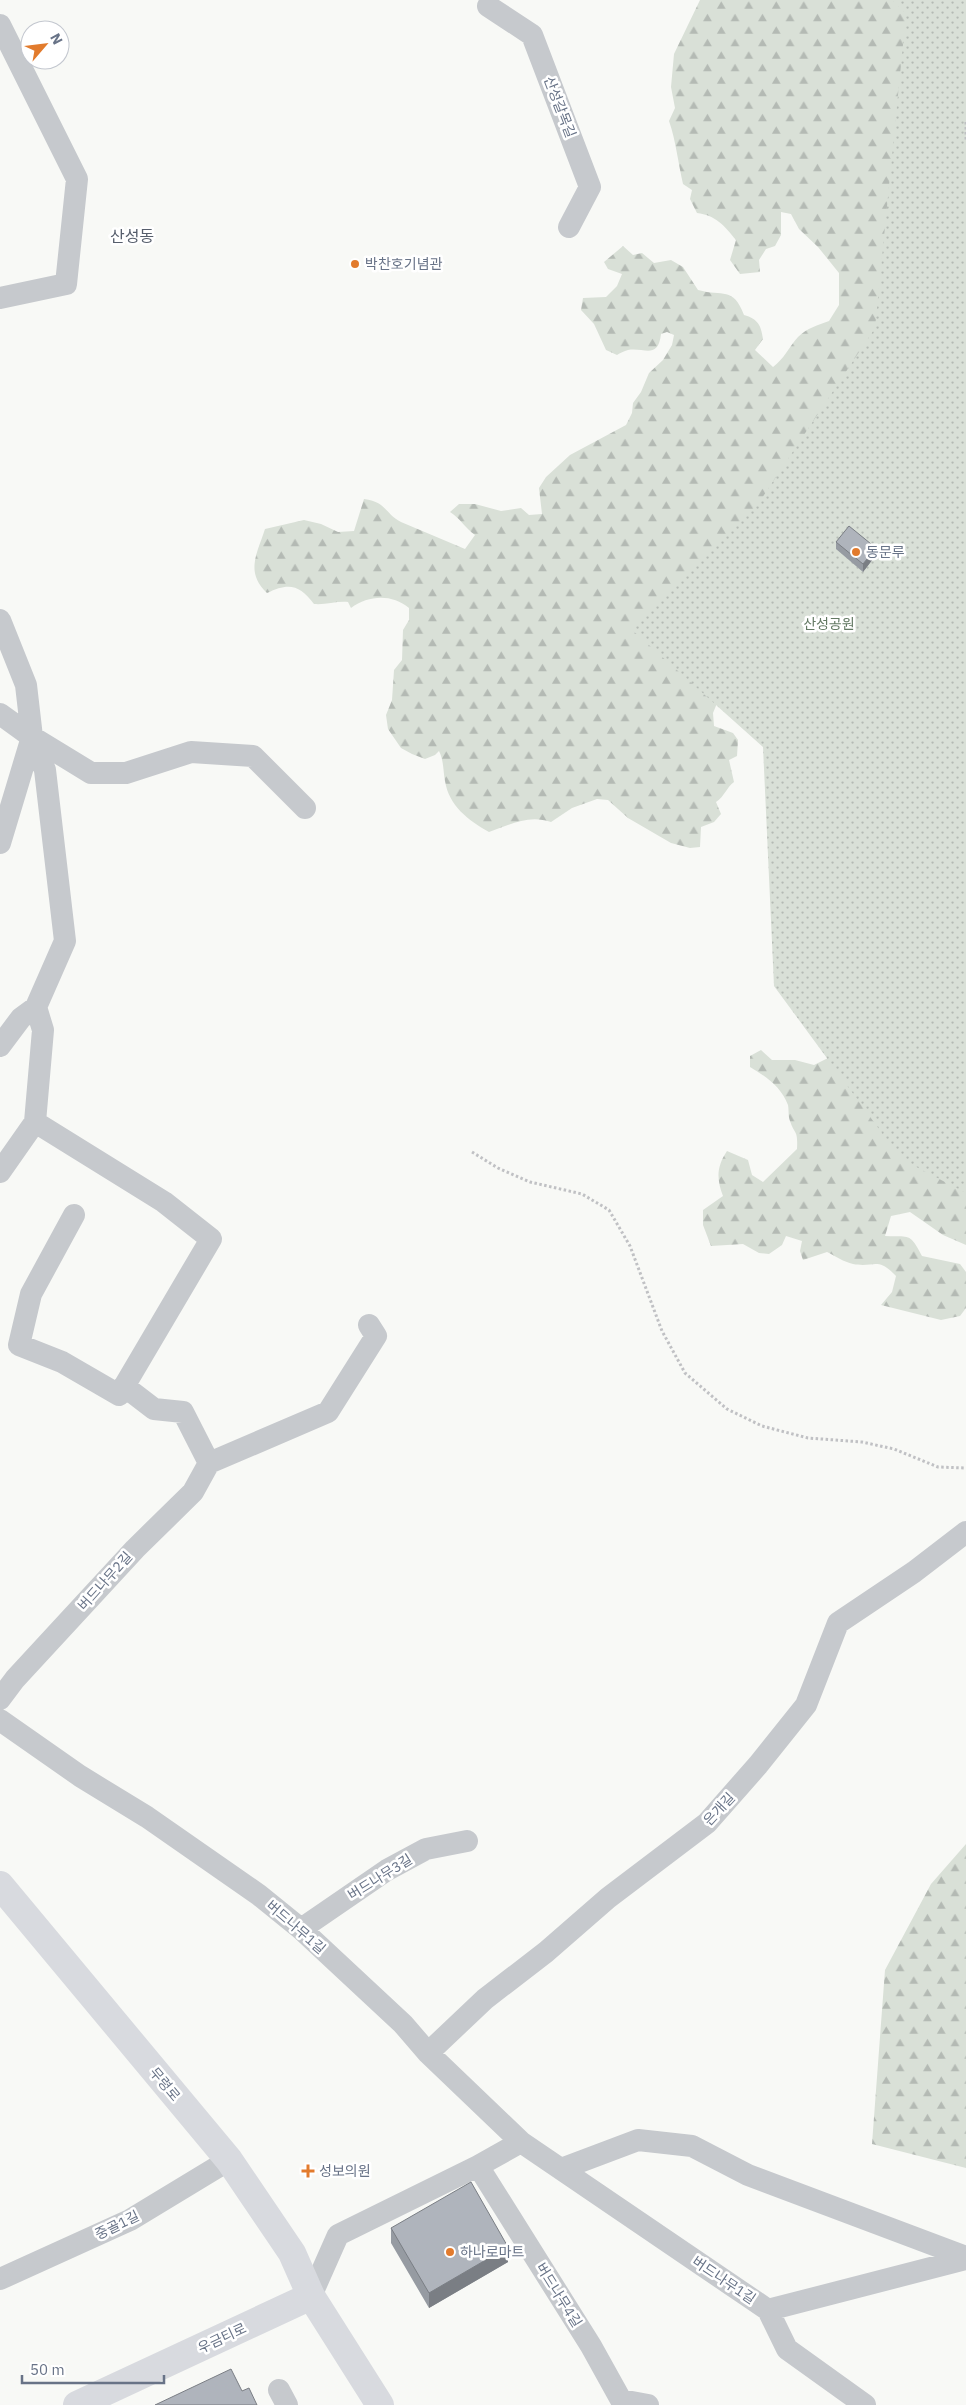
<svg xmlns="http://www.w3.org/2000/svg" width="966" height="2405" viewBox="0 0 966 2405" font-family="'IBM Plex Sans','Noto Sans KR',sans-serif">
<defs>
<pattern id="forest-firs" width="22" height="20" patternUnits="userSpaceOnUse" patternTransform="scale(1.25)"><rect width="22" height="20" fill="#d9e0d7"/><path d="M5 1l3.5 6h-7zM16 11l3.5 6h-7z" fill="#b4bab4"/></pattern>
<pattern id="park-dots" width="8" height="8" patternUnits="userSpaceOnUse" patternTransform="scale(1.25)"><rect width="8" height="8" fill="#d9e0d7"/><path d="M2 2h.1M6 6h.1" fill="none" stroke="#b4bab4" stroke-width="1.8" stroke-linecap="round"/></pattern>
</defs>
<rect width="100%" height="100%" fill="#f8f9f6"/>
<path fill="url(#forest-firs)" d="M700,0h266v834l-246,-138 -7,17 1,13 19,7 5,7 -1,16 -8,4 5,22c-8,6 -9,14 -18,20l5,12 -7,8 -13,5 -1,20 -10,1 -19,-5 -43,-25 -20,-18 -11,-1 -25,9 -21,14c-23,-8 -41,3 -62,10 -21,-12 -40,-26 -44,-51 -2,-10 -1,-20 -6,-30l-4,4 -10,4 -13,-5 -11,-6 -13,-19 -2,-14 6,-15 2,-30 8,-10 1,-30 6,-10v-12c-17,-14 -40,-13 -58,0l-3,-6c-12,-1 -22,3 -34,2 -14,-19 -25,-22 -47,-11 -22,-21 -10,-39 -2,-64l39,-9 17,4 17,8 16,-1 10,-32c23,3 20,14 37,23l64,27 10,-14c-10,-7 -15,-17 -25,-23l9,-8h16l26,7 20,-3 8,7 13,-1 -3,-26 7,-11 24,-22 56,-30 6,-12 1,-10 8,-11 8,-19 14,-13 9,-15 2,-10 -7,-3 -6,2c-3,26 -17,13 -33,16 -4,1 -8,3 -11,5l-11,-5 -12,-26 -13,-14 2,-12 23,-1 11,-11 5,-12 -14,-5 -4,-7 19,-16 10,9 9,-2 12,10 17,-3 12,7 15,23c25,7 35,-4 46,25 14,4 17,10 19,24l-8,11 18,17c11,-8 16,-20 25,-30 9,-9 20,-12 31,-16l10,-16v-32l-21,-26 -19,-18 -8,-15 -10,-2v23l-6,11 -9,3 -7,11 1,12 -20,2 -10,-14 6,-20c-11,-14 -21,-25 -39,-27l-7,-14 2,-9 -9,-6c-5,-21 -7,-43 -14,-63l6,-13 -4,-21 3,-33z
M966,877v368l-23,-10 -33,-23 -19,4 -6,20c24,1 25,-4 37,20l38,8 6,8v36l-6,8 -19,4 -60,-15 11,-13 4,-16c-19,-20 -21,-8 -43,-12 -9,-2 -18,-8 -26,-12l-24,8 -3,-9 2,-10 -16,-5 -4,9 -13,9 -10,-1 -16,-9 -32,2 -8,-21v-15l20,-14c-7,-18 -6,-30 4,-45l21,9 4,15 11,7 34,-33c1,-20 -2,-13 -7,-28 -2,-5 -1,-11 -2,-16 -7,-18 -21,-28 -38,-38v-11l11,-6 11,10h23l19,5 42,-21z
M966,1844v324l-94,-24 13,-174 46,-86z"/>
<path fill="url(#park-dots)" d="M892,0h74v1193l-65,-34 -127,-173 -11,-239 -132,-118 127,-125 117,-176 31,-314z"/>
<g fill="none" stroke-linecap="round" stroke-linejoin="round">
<path stroke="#c0c1c4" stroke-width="3" stroke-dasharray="2.5 2.5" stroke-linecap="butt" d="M966,122v19
M472,1152l26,16 32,14 52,12 27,16 21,36 32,85 23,42 42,36 35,17 46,12 54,4 32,7 44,18 28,1"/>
<path stroke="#c6c9cd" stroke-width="22" d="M488,6l44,29 58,152 -21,40
M0,25l77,154 -11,105 -66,14
M0,620l26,65 6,52 13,33 20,171 -29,66 -15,11 -21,28
M0,714l32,23 59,36h35l65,-21 62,4 52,52
M0,843l32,-106
M35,1122l129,80 47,37 -92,156 -57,-33 -43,-17 12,-51 43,-79
M0,1172l35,-50 8,-92 -7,-23
M124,1386l30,23 29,3 26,51 119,-51 48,-76 -7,-11
M0,1699l15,-20 120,-130 58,-57 16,-29
M0,1720l80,56 67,41 112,78 42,34 102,95 25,29 93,89 247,168 198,-51
M301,1929l86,-59 39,-21 41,-8
M428,2053l57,-54 61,-47 62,-54 99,-75 51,-58 48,-60 32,-82 76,-51 52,-40
M478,2166l113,180 30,54
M561,2169l77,-29 54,6 56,29 218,82
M0,2279l130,-59 99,-60
M311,2296l27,-61 140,-69 43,-24
M768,2310l19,39 78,56
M279,2390l8,15
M621,2400l27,5"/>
<path stroke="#d8dadf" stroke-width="28" d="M0,1885l229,275 63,93 19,43 69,109
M77,2405l234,-109"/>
</g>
<path fill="#969ba2" d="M836,542l40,13 -13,17 -27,-23z
M391,2228l117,34 -79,46 -38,-65z"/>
<path fill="#7a7e84" d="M876,548v7l-13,17v-8z
M508,2247v15l-79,46v-15z"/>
<path fill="#afb4bc" stroke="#7a7e84" d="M849,526l27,22 -13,16 -27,-22z
M471,2182l37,65 -79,46 -38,-65z
M231,2369l11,22 7,-3 8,17h-102z"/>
<g fill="#e27b2d" stroke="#fff" stroke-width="2">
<circle cx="355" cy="264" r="5"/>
<circle cx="856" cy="552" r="5"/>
<path d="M305.5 2163.5h5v5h5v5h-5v5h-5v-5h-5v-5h5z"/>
<circle cx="450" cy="2252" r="5"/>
</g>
<g text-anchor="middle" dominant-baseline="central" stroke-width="5" stroke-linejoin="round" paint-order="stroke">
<g font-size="14" fill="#687387" stroke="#fff">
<text transform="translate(560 107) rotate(69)">산성갈목길</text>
<text transform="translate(105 1581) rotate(-48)">버드나무2길</text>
<text transform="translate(719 1809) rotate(-47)">은개길</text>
<text transform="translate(380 1877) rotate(-32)">버드나무3길</text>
<text transform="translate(296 1927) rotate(41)">버드나무1길</text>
<text transform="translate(165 2084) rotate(50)">무령로</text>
<text transform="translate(117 2225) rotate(-26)">중골1길</text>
<text transform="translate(724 2280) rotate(34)">버드나무1길</text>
<text transform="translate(559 2295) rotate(58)">버드나무4길</text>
<text transform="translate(222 2338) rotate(-25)">우금티로</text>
</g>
<g font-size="14" fill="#687387" stroke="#fff" text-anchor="start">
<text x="365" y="264">박찬호기념관</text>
<text x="866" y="552">동문루</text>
<text x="319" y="2171">성보의원</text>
<text x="460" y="2252">하나로마트</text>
</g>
<g font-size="14" fill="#637963" stroke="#fff">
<text x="829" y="624">산성공원</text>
</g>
<g font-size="16" fill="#565e6c" stroke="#fff">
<text x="132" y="236">산성동</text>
</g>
</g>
<g transform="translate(45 45) rotate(62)"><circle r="24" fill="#ffffff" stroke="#c3c7cf"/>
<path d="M0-4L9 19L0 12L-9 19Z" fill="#e27b2d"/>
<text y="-8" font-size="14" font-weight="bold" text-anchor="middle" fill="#687387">N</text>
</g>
<path d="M22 2375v8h142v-8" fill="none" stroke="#687387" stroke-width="2.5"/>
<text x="30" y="2375" font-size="15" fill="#687387" stroke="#ffffff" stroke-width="4" paint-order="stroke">50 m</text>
</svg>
